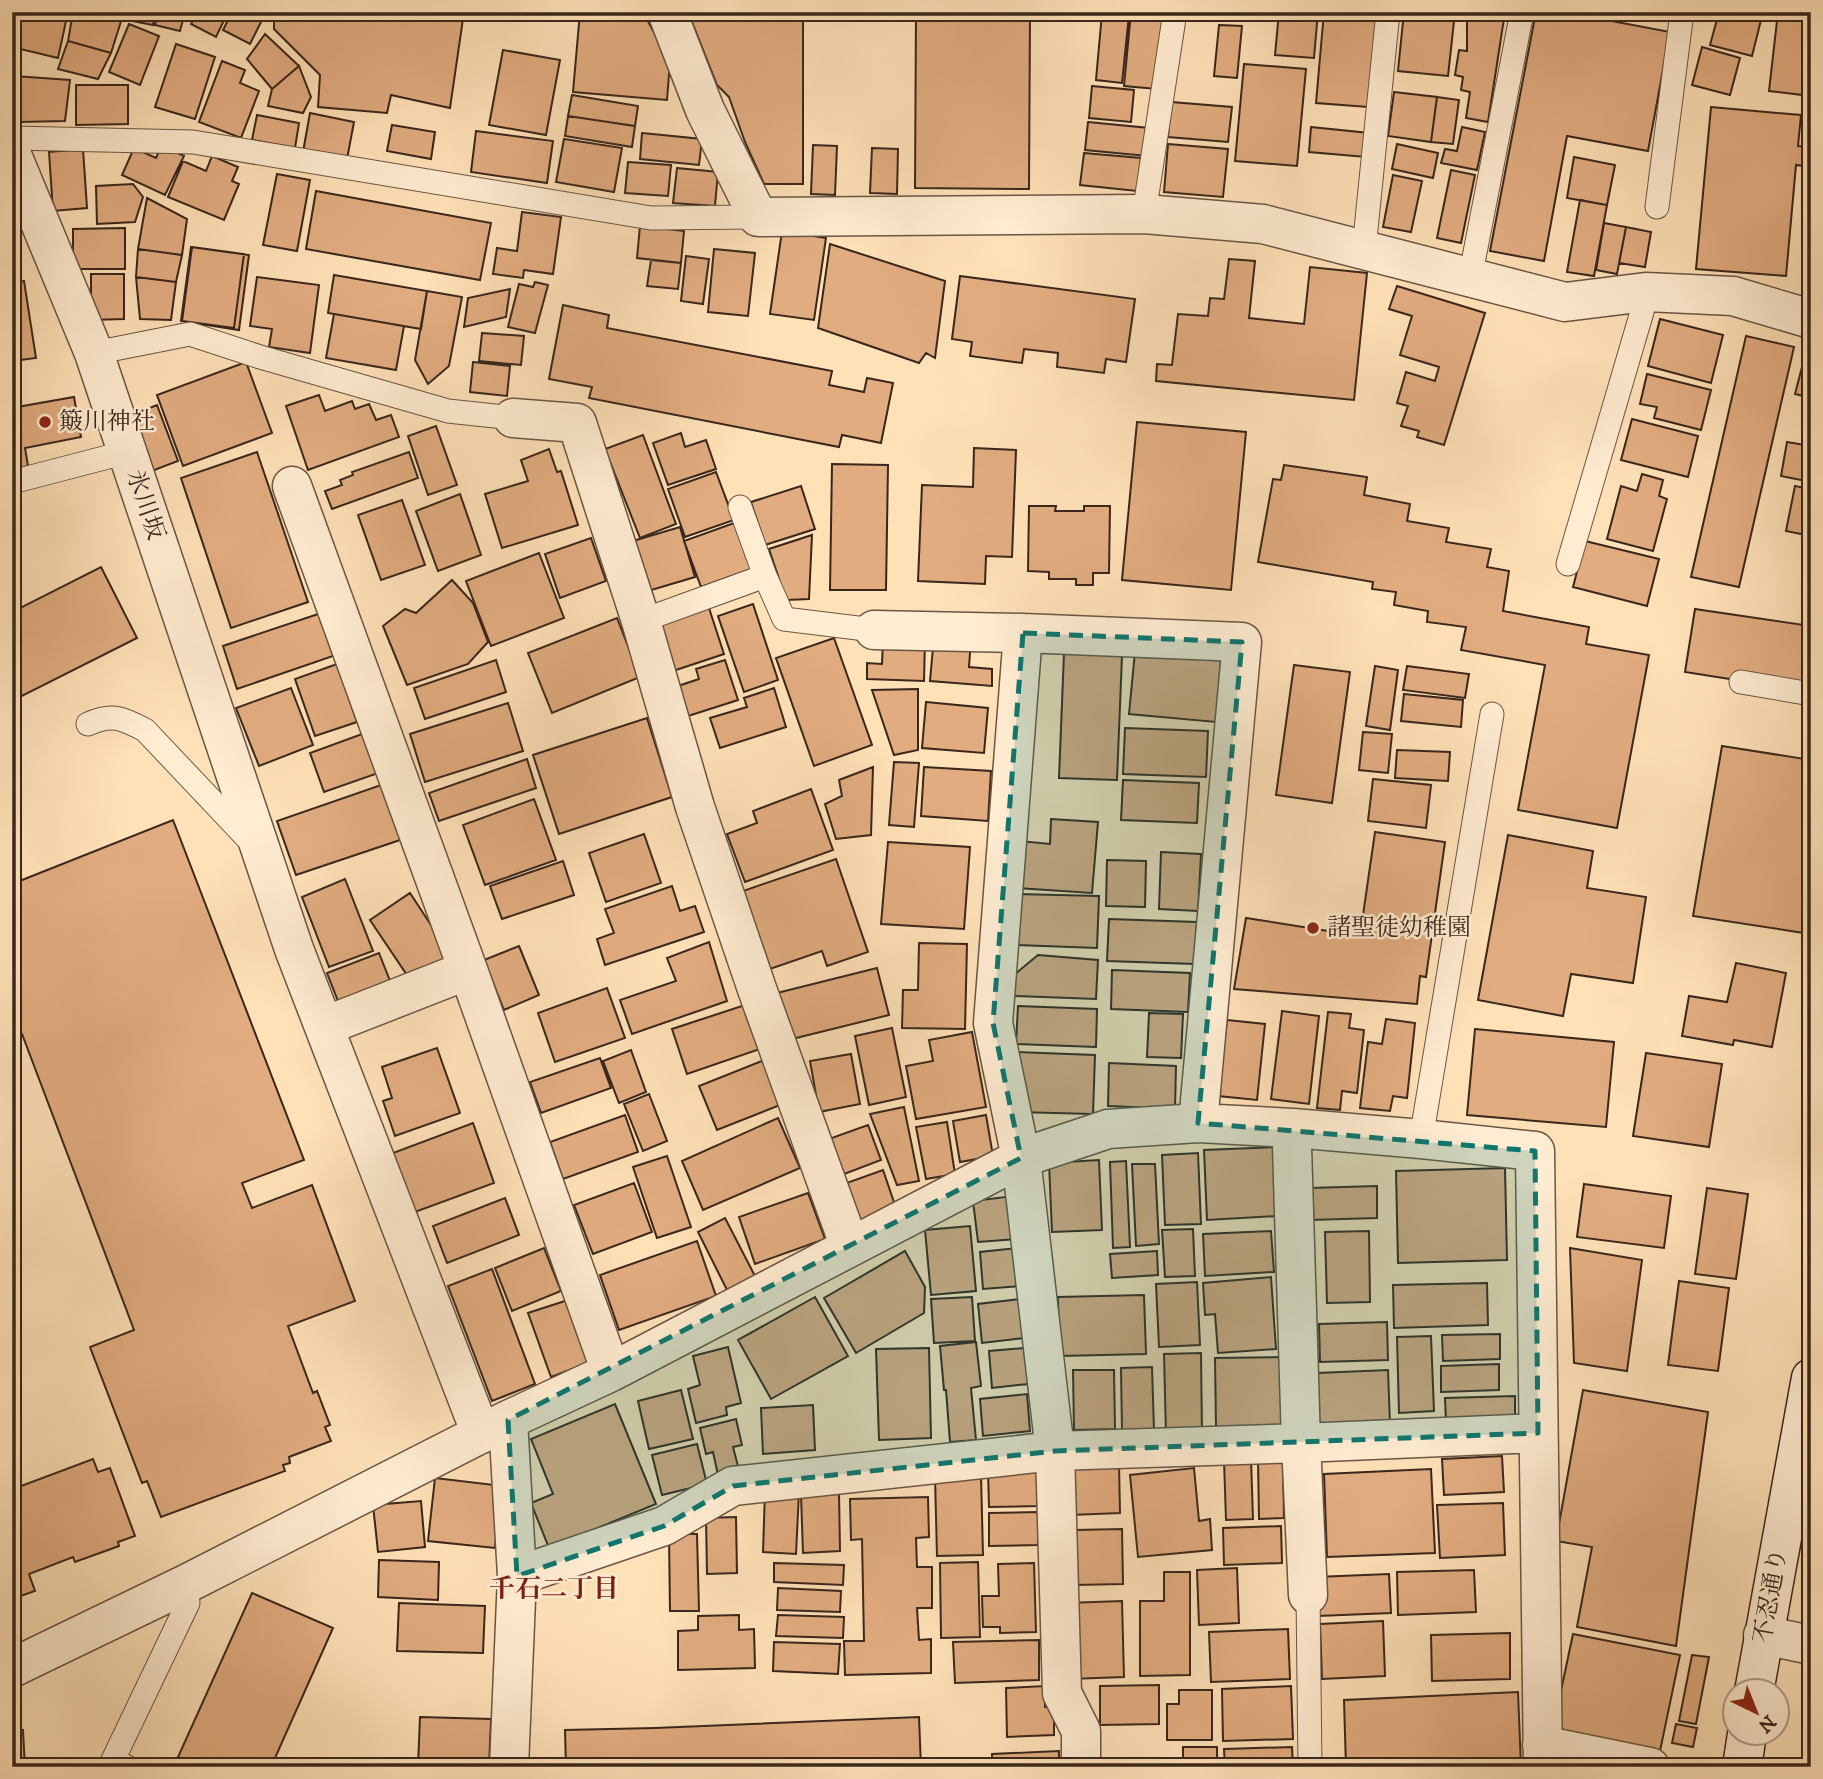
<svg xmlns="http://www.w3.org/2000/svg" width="1823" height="1779" viewBox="0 0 1823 1779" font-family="'IM FELL DW Pica','Noto Serif JP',serif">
<rect width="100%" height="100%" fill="#ffe1b8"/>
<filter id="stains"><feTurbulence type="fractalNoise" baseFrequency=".00286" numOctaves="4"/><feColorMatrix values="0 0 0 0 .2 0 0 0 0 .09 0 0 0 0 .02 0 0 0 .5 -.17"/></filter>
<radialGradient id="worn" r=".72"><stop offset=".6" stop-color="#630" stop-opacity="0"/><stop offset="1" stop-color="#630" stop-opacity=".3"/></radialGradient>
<path fill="#e1ac80" stroke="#39261d" stroke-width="2" d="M12,12h56l-10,46 -46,-11z
M73,12h38l12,3 -12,38 -43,-12z
M129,12h26l-2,13 -26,-5z
M158,12h27l-5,19 -25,-6z
M197,12h31l-12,25 -25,-13z
M232,12h34l-16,32 -27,-14z
M274,12h190l-14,96 -59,-13 -4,18 -69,-6 2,-32 -46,-46z
M580,12h63l27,50 -3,38 -94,-8z
M688,12h115v172h-39l-19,-42 -16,-45 -12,-12z
M916,12h114l-1,177 -114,-1z
M1131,12h34l-8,77 -33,-3z
M1279,12h39l-4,46 -39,-3z
M1324,12h53l-9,95 -52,-4z
M1404,12h51l-7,64 -50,-5z
M1467,12h38l-17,110 -22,-4 4,-26 -9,-2 2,-13 -8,-2 4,-25 8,1z
M1536,12h28l106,20 -22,119 -81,-15 -23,125 -54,-10z
M1719,12h44l-11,44 -42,-11z
M1778,12l33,1v83l-42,-5z
M1102,13l27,2 -7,68 -26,-3z
M129,24l30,12 -19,49 -31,-13z
M1219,25l23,1 -5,52 -23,-2z
M265,34l34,32 -27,23 -25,-30z
M68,41l43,12 -13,26 -40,-10z
M176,44l39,13 -20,62 -40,-12z
M1702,47l38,11 -10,37 -38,-10z
M503,50l57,10 -14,75 -57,-10z
M222,61l23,9 -5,13 19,8 -18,47 -42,-16z
M1244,64l62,5 -9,97 -62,-5z
M299,66l12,31 -8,16 -35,-7 4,-17z
M14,76l56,4 -5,41 -46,1z
M76,85h52v39l-52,1z
M1092,86l42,4 -3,32 -42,-4z
M1394,92l43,5 -6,45 -43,-6z
M572,95l66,11 -3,20 -67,-10z
M1437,97l22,3 -6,44 -22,-2z
M1171,102l61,5 -4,35 -60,-5z
M1711,107l90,8 -3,31 13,1v20l-15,-2 -10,111 -90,-7z
M310,113l44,9 -7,37 -44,-7z
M257,115l42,8 -4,25 -43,-8z
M568,116l67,10 -3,21 -67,-11z
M1088,122l61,6 -2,28 -62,-6z
M392,125l43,7 -4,27 -44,-8z
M1311,127l58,6 -3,24 -57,-5z
M1462,127l23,5 -8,38 -36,-7 4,-14 12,2z
M476,131l77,10 -6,42 -76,-11z
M642,133l60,6 -3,26 -59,-6z
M564,139l58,9 -8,44 -58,-10z
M1168,144l60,5 -5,48 -59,-5z
M1397,144l41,9 -5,25 -41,-9z
M162,145l22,11 -19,39 -43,-20 12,-27 22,10z
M813,145l24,1 -2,49 -24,-1z
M872,148l26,1 -1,45 -27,-1z
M83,149l4,59 -34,3 -4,-59z
M1084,153l57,5 -4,33 -57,-6z
M212,156l26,11 -6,14 7,3 -15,36 -56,-23 15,-36 23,10z
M1574,157l41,8 -8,40 -40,-7z
M628,162l43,3 -3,31 -43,-3z
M677,168l41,4 -3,34 -42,-3z
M1451,170l24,5 -14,68 -24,-5z
M12,173l20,57 -20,2z
M277,174l33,6 -13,71 -34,-6z
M1393,175l29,6 -11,51 -28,-5z
M133,184l10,13 -8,25 -38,2 -1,-38z
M316,191l175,32 -11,57 -174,-31z
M147,198l40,21 -5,36 -44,-6z
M1580,200l27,5 -13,71 -27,-4z
M522,212l39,5 -8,57 -29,-4 -1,8 -30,-4 4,-26 20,3z
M1604,223l22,4 -9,47 -21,-4z
M640,226l44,5 -3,32 -44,-5z
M1626,227l25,5 -6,35 -26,-4z
M125,228v41h-52v-40z
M782,231l44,7 -12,82 -44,-6z
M830,244l115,37 -10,77 -9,-5 -7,10 -101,-35z
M191,247l58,8 -10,75 -58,-9z
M192,247l52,7 -10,74 -52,-7z
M138,249l44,6 -6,27 -40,-5z
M714,249l41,4 -7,63 -40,-4z
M686,256l23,3 -6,45 -22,-3z
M1229,259l26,2 -6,57 55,6 6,-57 57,6 -13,127 -198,-19 1,-17 15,1 6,-51 30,2 2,-18 14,1z
M651,260l30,3 -3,26 -31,-3z
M91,274h33v45l-33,1z
M334,275l93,16 -6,38 -93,-16z
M960,276l175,23 -9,63 -20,-3 -2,14 -47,-6 1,-14 -34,-4 -2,14 -52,-7 2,-14 -20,-3z
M136,277l40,5 -5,38 -31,-1z
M257,277l62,8 -9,68 -41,-6 3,-18 -22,-3z
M24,281l12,77 -24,3v-79z
M535,282l13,3 -13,48 -27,-6 11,-43 14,3z
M1397,286l88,27 -41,132 -27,-8 2,-6 -18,-5 7,-20 -11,-3 9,-31 29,9 4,-14 -39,-12 12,-39 -23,-7z
M510,289l-4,28 -42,10 4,-29z
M427,291l35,6 -13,69 -21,18 -13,-24z
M563,305l46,10 -2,13 225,43 -3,14 35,7 3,-14 26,5 -12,60 -39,-8 -3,12 -250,-49 3,-11 -43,-8z
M334,314l70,12 -8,44 -70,-12z
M1660,319l63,16 -12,48 -63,-17z
M482,333l42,3 -3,29 -42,-4z
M1746,336l48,11 -55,240 -48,-10z
M1810,336h1v62l-16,-4z
M246,362l26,71 -89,33 -26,-71z
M473,362l37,4 -3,30 -37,-4z
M1647,374l64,16 -10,40 -47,-12 3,-11 -17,-3z
M12,385l5,22 57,-10 7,40 -56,11 3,18 -16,4z
M319,395l6,16 27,-10 3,8 14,-5 7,16 15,-5 8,22 -91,33 -22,-64z
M157,405l21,56 -34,13 -20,-56z
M1632,419l66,17 -10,41 -67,-17z
M1137,422l109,10 -15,158 -109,-10z
M436,426l21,59 -29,10 -20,-59z
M681,433l4,14 21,-7 10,29 -48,16 -15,-42z
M643,435l33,89 -36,14 -35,-89z
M1787,442l24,4v36l-30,-6z
M974,448l42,2 -4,107 -26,-1 -1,28 -67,-3 4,-96 51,2z
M549,449l8,23 4,-1 17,54 -76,23 -17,-54 43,-13 -7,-21z
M257,452l51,150 -77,26 -50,-150z
M409,452l9,26 -86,31 -7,-18 17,-6 -2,-5 13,-5 -1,-3z
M832,464l56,1 -2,125h-56z
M1284,465l83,12 -3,18 46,9 -3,17 42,7 -3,14 45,7 -4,18 22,4 -6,40 86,16 -3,17 63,11 -32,173 -99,-18 27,-145 -84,-15 5,-23 -39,-5 1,-11 -34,-6 2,-13 -24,-3 1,-7 -115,-20 15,-83 8,1z
M716,472l18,48 -49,17 -17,-48z
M1642,474l21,6 -4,16 8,3 -14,52 -46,-12 14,-53 16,5z
M801,486l14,43 -50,16 -14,-43z
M1795,486l16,3v47l-25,-5z
M460,494l21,61 -43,16 -22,-60z
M402,500l23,65 -44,15 -23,-65z
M1029,506h27l-1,5h29v-5h26l-1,67h-16v12h-17v-6h-27v-7l-21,-1z
M734,523l17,46 -50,18 -17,-46z
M680,527l15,50 -47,14 -15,-50z
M812,535l-3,64 -23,1 -17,-51z
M591,538l15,43 -46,17 -15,-44z
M1585,541l74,18 -12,47 -74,-19z
M539,553l25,65 -73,28 -25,-65z
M101,567l36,71 -125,63v-89z
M452,580l21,23 15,39 -20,22 -61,21 -24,-59 22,-17 11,4z
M753,604l25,76 -34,12 -26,-76z
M709,608l15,46 -54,18 -15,-46z
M1695,609l116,17v66l-126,-20z
M321,613l15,42 -99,34 -14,-43z
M617,618l23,59 -88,36 -24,-60z
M934,636l37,3 -2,28 23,2v17l-62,-5z
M834,638l38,107 -58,21 -38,-108z
M883,639l42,1 -1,41 -57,-2v-16l15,1z
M1135,652l86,8 -5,62 -87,-8z
M1064,653l58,3 -5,124 -58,-2z
M496,660l10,32 -81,27 -11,-31z
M725,660l13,40 -53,17 -10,-30 24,-8 -3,-10z
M337,664l20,58 -42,14 -20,-57z
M1294,665l56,7 -18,131 -56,-8z
M1375,666l23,4 -8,60 -24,-4z
M1407,666l62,8 -4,24 -62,-8z
M291,688l22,57 -54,21 -23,-58z
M774,688l12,39 -66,21 -10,-30 37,-11 -3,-9z
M918,689v61l-24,5 -22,-65z
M1404,694l59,6 -2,27 -60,-6z
M926,702l62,6 -4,45 -62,-5z
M508,703l15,48 -98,31 -15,-48z
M647,718l25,79 -113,37 -26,-79z
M1125,728l83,3 -2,46 -83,-3z
M373,730l14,40 -63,22 -14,-39z
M1363,732l29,2 -4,39 -29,-3z
M1722,746l89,14v133l-7,40 -111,-17z
M1397,750l53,2 -2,29 -53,-3z
M527,759l9,29 -97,33 -10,-28z
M894,762l25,1 -5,64 -25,-2z
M873,767l-2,68 -35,4 -11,-35 17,-8 -3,-16z
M924,767l67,4 -3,50 -67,-5z
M1373,779l58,6 -5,43 -58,-7z
M1123,780l76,3 -2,40 -76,-3z
M384,784l19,55 -107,36 -19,-54z
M811,789l22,61 -88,32 -18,-48 30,-11 -4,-12z
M534,799l22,61 -71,25 -22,-60z
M1051,819l47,3 -6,71 -75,-5 3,-47 30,3z
M173,820l131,340 -62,23 10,25 60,-23 43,116 -67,25 25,67 4,-2 13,34 -5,2 6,14 -42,16 1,6 -7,2 2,6 -124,46 -14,-36 -5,2 -52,-136 44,-17 -112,-296 -10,4v-154z
M1375,832l70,10 -19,135 -6,-1 -3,28 -183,-15 12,-71 114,18z
M644,834l17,49 -55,19 -17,-49z
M1508,835l85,16 -6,37 59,9 -13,86 -62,-9 -8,42 -85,-16z
M888,842l82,5 -6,82 -83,-5z
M1161,852l40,2 -3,57 -39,-2z
M836,859l32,93 -41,14 -5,-15 -55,19 -27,-78z
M1107,860l39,1 -1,46 -39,-1z
M563,861l11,34 -72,24 -12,-33z
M345,879l28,72 -44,16 -27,-70z
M672,886l8,25 15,-5 9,26 -99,33 -8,-26 17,-6 -9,-24z
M410,893l42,64 -39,27 -43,-64z
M1017,894l82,2 -2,52 -82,-3z
M1109,919l88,3 -2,42 -88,-3z
M709,942l18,59 -95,33 -12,-34 56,-19 -9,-23z
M919,943l48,1 -2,85 -63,-1 1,-38h15z
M519,946l20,49 -35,15 -20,-50z
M379,953l13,33 -52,20 -13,-33z
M1038,955l60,5 -2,39 -83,-3 -10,-12z
M1736,963l50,10 -14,74 -38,-7 -1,5 -51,-9 7,-40 38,6z
M877,968l12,47 -105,26 -11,-47z
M1112,970l78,3 -2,39 -77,-3z
M607,988l18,50 -70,24 -17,-49z
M745,1005l15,44 -73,25 -15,-45z
M1018,1006l79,3 -1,38 -80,-3z
M1282,1011l37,5 -10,88 -38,-5z
M1328,1012l23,2 -2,14 15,2 -7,63 -15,-2 -2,19 -23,-2z
M1149,1013l34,1 -2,44 -34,-1z
M1386,1019l29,4 -8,75 -14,-2 -3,15 -30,-3 8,-66 14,2z
M1227,1020l38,4 -8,76 -39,-4z
M892,1028l14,69 -37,8 -14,-69z
M1475,1029l139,13 -8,85 -139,-12z
M972,1032l14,75 -70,12 -10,-53 27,-5 -4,-21z
M437,1048l23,65 -65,23 -12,-35 9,-3 -10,-31z
M631,1050l15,42 -27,11 -16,-42z
M1016,1052l79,3 -2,59 -79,-2z
M1646,1053l76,11 -13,83 -76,-11z
M851,1054l9,50 -41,8 -9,-51z
M600,1058l11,30 -70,25 -11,-31z
M767,1059l18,44 -68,27 -18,-44z
M1109,1063l67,3 -1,43 -67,-3z
M649,1094l18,47 -24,10 -19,-47z
M904,1107l15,74 -22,4 -27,-71z
M625,1115l13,37 -75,27 -13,-37z
M986,1115l7,41 -33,6 -7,-41z
M778,1118l22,50 -97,42 -21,-49z
M947,1122l8,52 -29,5 -10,-52z
M473,1123l21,60 -79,29 -22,-59z
M868,1125l13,35 -42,16 -13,-36z
M1275,1147l3,69 -71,4 -3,-70z
M1198,1153l3,71 -36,1 -3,-70z
M667,1156l24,71 -34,11 -24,-71z
M1099,1160l3,70 -50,2 -3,-69z
M1126,1161l4,86 -17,1 -3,-86z
M1132,1164h23l4,80 -23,2z
M1505,1168l2,92 -109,3 -2,-92z
M883,1170l13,38 -41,15 -14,-38z
M634,1183l18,49 -59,22 -19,-49z
M1584,1184l87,12 -7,52 -87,-11z
M1377,1186v32l-67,2 -1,-32z
M1707,1188l41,6 -12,85 -41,-5z
M808,1193l17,46 -70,25 -16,-47z
M1013,1196l4,43 -39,3 -5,-41z
M505,1198l14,37 -72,28 -14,-37z
M725,1218l31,60 -28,14 -30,-60z
M970,1226l6,65 -45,4 -6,-65z
M1193,1229l2,47 -30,1 -3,-47z
M1271,1231l3,41 -69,4 -2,-42z
M1369,1231l1,71 -43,1 -2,-71z
M697,1241l19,55 -97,34 -19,-55z
M544,1248l17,43 -49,20 -17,-43z
M1017,1248l3,38 -37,3 -3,-37z
M1570,1248l72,12 -15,111 -53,-8z
M905,1251l20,36 -1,26 -68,40 -32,-55z
M1157,1251l1,24 -46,3 -2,-24z
M492,1269l43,115 -43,17 -44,-115z
M1271,1277l5,72 -58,4 -3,-39 -10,1 -2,-32z
M1679,1281l50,7 -11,83 -50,-6z
M1197,1282l3,63 -41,2 -3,-63z
M1487,1283l1,42 -94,3 -1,-43z
M1144,1295l2,59 -87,2 -1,-59z
M815,1297l33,59 -77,43 -33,-59z
M972,1297l3,44 -41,2 -3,-44z
M571,1299l23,62 -43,16 -23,-64z
M1020,1299l4,39 -42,5 -4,-39z
M1387,1322l1,38 -68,2 -1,-38z
M1500,1334v25l-57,2 -1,-26z
M1431,1336l3,75 -35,2 -2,-76z
M976,1342l5,44 -10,2 5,52 -26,2 -4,-52h-2l-4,-44z
M728,1347l13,56 -15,4 1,8 -31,8 -8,-34 12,-4 -7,-29z
M929,1348l2,90 -52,2 -3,-91z
M1024,1348l4,36 -36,4 -3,-37z
M1201,1353l1,81 -36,1 -2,-81z
M1286,1357l1,69 -71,1 -1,-69z
M1499,1364v26l-58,2v-26z
M1152,1367l2,63 -32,1 -1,-63z
M1073,1370h41l1,59 -41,1z
M1388,1370l2,55 -71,2 -2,-54z
M681,1390l12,49 -44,10 -11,-48z
M1583,1390l125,22 -32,234 -99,-19 15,-80 -36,-6z
M1027,1394l3,37 -47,5 -3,-37z
M1515,1396v26l-69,1 -1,-25z
M615,1404l41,100 -107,44 -18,-45 22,-9 -22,-55z
M813,1405l2,45 -52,4 -2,-46z
M736,1419l6,26 -9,2 6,23 -21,5 -5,-23 -7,2 -6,-26z
M697,1444l10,40 -45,11 -10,-40z
M1502,1456l2,36 -60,3 -2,-36z
M93,1459l5,13 12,-4 25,68 -17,6 1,4 -44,16 -2,-5 -44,17 6,17 -23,8v-122l4,11z
M1251,1459l2,60 -27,1 -2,-60z
M1283,1459l1,59 -25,1 -1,-59z
M1119,1463l1,50 -49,2 -1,-51z
M1194,1468l5,53 11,-2 2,31 -74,7 -8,-82z
M1431,1469l4,84 -108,4 -3,-83z
M1039,1470v36l-50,1 -1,-36z
M981,1475l2,80 -46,1 -2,-79z
M435,1478l68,8 -8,62 -67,-7z
M765,1491l34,1 -3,62 -33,-2z
M839,1493l1,58 -37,2 -2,-58z
M928,1497l1,40 -13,1 1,29h15v41h-15l2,32 12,-1v34l-86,2 -1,-34h20l-2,-102 -11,1 -1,-41z
M421,1501l4,46 -47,5 -5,-47z
M1503,1503l2,52 -65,3 -3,-53z
M1038,1512v33l-49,1v-33z
M736,1517l1,56 -30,1 -1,-56z
M1281,1526l1,37 -58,2 -1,-37z
M1122,1529l1,55 -48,1 -1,-55z
M669,1534h28l2,77h-29z
M379,1560l60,2 -1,38 -60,-3z
M978,1562l2,75 -39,1 -1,-75z
M774,1563l70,2 -1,20 -69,-3z
M1034,1563l2,69 -36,1v-6h-17l-1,-31h17l-1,-32z
M1237,1568l2,55 -40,2 -2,-55z
M1474,1570l2,42 -78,3 -1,-43z
M1164,1572h26v103l-50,1v-75h24z
M1389,1574l2,39 -73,3 -2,-39z
M778,1588l63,3 -1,21 -63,-2z
M252,1593l81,35 -62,139h-72l-21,-10z
M1122,1601l2,76 -55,2 -3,-76z
M399,1603l86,3 -2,47 -86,-2z
M739,1615v15l15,-1 1,39 -77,2v-39l20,-1v-14z
M778,1615l66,2 -1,21 -67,-2z
M1383,1621l2,55 -63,3 -2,-55z
M1288,1629l2,50 -79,3 -2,-50z
M1510,1633v46l-78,2 -1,-46z
M1573,1634l107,21 -20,96 -107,-22z
M1039,1640v40l-84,3 -2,-41z
M774,1642l66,2 -2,30 -65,-3z
M1692,1655l17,2 -13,67 -17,-3z
M1159,1685v39l-59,1v-39z
M1045,1686v21h9v28l-47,2 -1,-49z
M1291,1686l2,53 -70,2 -1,-52z
M1179,1690h33v50h-45v-36h12z
M1518,1692l3,75h-175l-2,-67z
M420,1717l71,2 -2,48h-71z
M919,1717l2,50h-355l-1,-37 90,-2z
M1676,1724l21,4 -4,19 -21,-4z
M23,1730l2,37h-13v-36z
M1183,1747h34v20h-44v-6h10z
M1292,1747l1,20h-68l-1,-18z
M1059,1751v16h-67v-13z
M1169,1761v6h-63v-5z"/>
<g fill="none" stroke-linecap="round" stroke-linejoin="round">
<defs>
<path id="service" d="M12,138l181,4 458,76 107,-1
M1657,207l25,-195
M1144,214l31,-202
M1364,249l24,-237
M1470,278l52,-266
M94,353l96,-19 70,23 188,54 65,7
M12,482l115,-30
M740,507l25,69
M1568,564l76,-259 2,-13
M641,621l124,-45 19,43 90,11
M1741,682l70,12
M88,724c24,-11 34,-6 57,6l105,111
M1421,1139l71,-425
M1308,1595l2,172
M127,1767l-14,-7 75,-157 -2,-19"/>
<path id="minor" d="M667,12l38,98 53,107 386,-3 119,10 302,78 81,-10 87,4 78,23
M12,155l82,198 200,596 187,485
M513,418l64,5 64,198 54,186 62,182 93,258
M292,486l176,484 143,402
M874,630l149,3 219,9 -44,481
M1023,633l-30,390 28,135 34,293 7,242 19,38v36
M325,1026l143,-56
M1293,1128l-1,18 9,297 7,152
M508,1420l9,156 -8,191
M517,1576l147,-50 69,-40 322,-35 246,-8 237,-10
M1763,1635l48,10
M12,1668l174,-84 322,-164 103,-48 410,-214 87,-29 90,-6 95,5 128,11 114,12 8,616
M1542,1745l108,22"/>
<path id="secondary" d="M1754,1692l57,-314
M1742,1767l5,-33"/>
</defs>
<use href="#service" stroke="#6a5544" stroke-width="25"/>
<use href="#minor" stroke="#6a5544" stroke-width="41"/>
<use href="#secondary" stroke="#39261d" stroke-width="41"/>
<use href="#service" stroke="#ffecd1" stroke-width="23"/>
<use href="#minor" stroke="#ffecd1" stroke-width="38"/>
<use href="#secondary" stroke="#ffecd1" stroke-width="38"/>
</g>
<path fill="#0f766e" fill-opacity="0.2" stroke="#0f766e" stroke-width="5" stroke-dasharray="14 9" stroke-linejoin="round" d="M1023,633l219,9 -44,481 337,28 3,282 -483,18 -322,35 -69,40 -147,50 -9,-156 513,-262 -28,-135z"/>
<g fill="#8f2418" stroke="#ffecd1" stroke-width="2.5">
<circle cx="45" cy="422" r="7"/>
<circle cx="1313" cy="928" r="7"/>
</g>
<g text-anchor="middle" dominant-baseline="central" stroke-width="5" stroke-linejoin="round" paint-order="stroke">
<g font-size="24" fill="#39261d" stroke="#ffecd1" text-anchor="start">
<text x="59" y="422">簸川神社</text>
<text x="1327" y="928">諸聖徒幼稚園</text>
</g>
<g font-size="24" fill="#39261d" stroke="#ffecd1">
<text transform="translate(145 505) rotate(71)">氷川坂</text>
<text transform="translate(1771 1596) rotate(-80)">不忍通り</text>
</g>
<g font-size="26" font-weight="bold" fill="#7a1f14" stroke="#ffecd1">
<text x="554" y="1589">千石二丁目</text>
</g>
</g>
<rect width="1823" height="1779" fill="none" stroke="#ffe1b8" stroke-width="42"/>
<rect x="14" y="14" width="1795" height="1751" fill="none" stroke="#39261d" stroke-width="3.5"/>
<rect x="21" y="21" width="1781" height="1737" fill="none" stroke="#39261d" stroke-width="2"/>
<g transform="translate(1756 1712) rotate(137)"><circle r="33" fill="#ffecd1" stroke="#b09d89" stroke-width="2"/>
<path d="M0-5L12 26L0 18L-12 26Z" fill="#8f2418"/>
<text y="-10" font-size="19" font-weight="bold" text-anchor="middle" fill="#39261d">N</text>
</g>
<rect width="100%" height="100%" filter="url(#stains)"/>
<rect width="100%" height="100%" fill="url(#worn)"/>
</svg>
